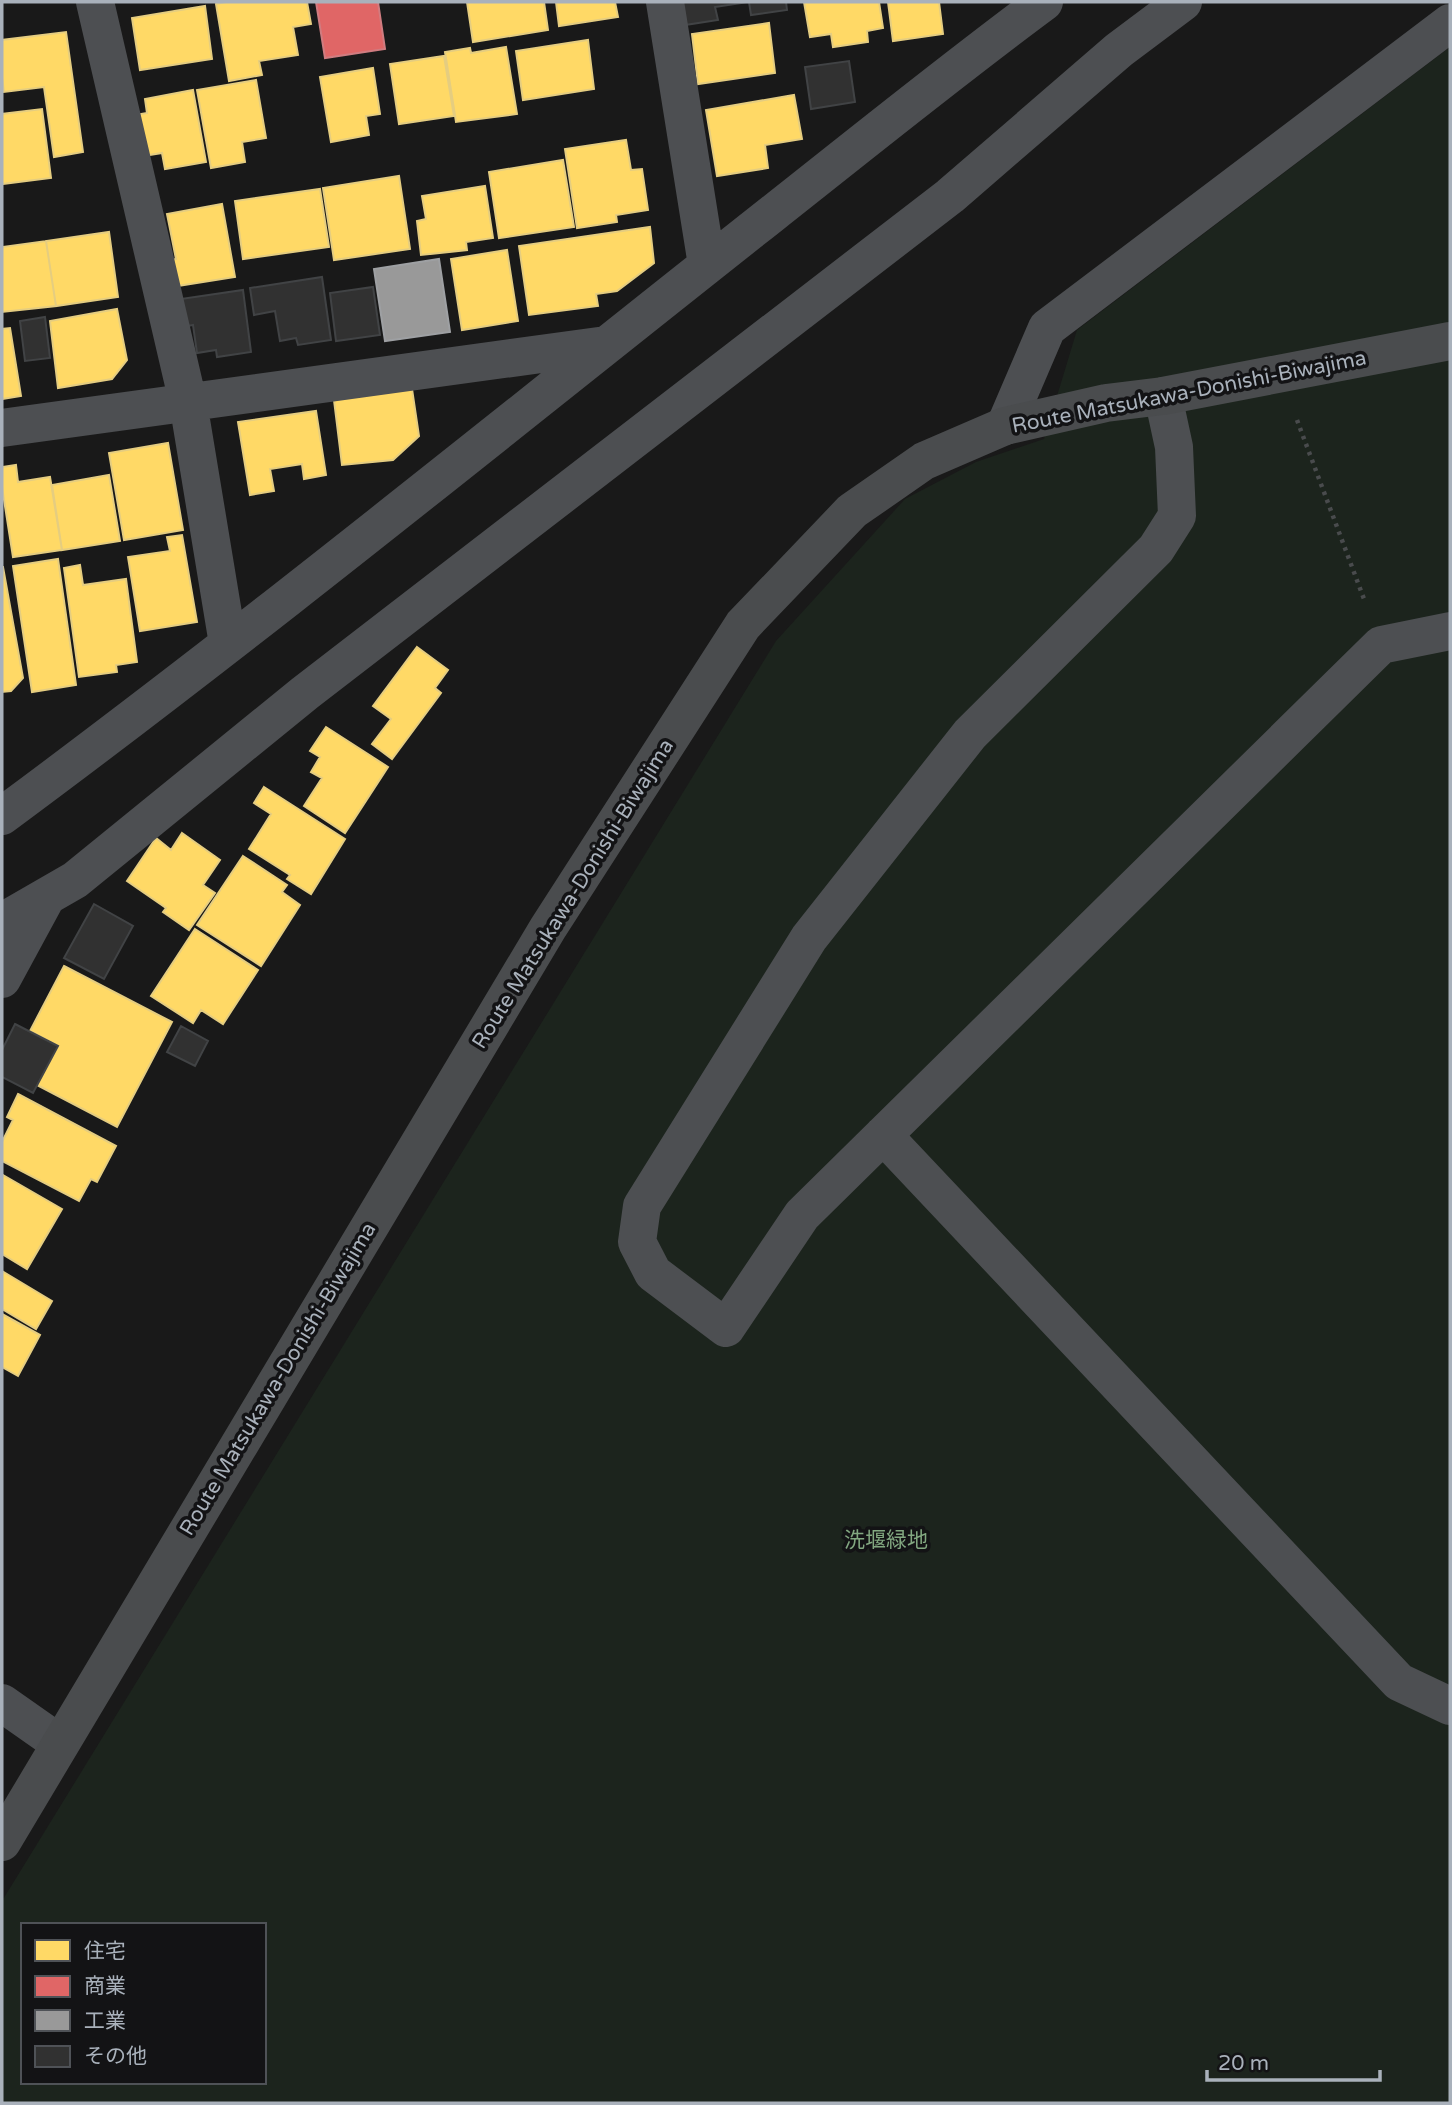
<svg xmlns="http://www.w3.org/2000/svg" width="1452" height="2105" viewBox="0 0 1452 2105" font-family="'Varela Round','Noto Sans JP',sans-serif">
<rect width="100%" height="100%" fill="#191919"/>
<path fill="#1c241d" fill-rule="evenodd" d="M1450,47v2056h-1448v-202l774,-1260 129,-142 71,-37 68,-23 33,-109zM23,1925h241v157h-241z"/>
<path fill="#ffd966" stroke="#e5cd80" stroke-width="2" d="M226,2h81l4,22 -18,3 5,28 -39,6 3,14 -33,6 -13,-77z
M467,2h77l4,28 -75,12z
M556,2h59l3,15 -59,9z
M804,2h75l4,26 -16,3 1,11 -35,5 -2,-13 -21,3z
M888,2h51l4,32 -50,7z
M205,6l7,53 -72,11 -8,-52z
M769,23l6,50 -77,11 -6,-50z
M66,32l17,120 -29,5 -10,-70 -40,5 -2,-15v-37z
M588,40l6,49 -71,11 -7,-49z
M506,47l11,67 -61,8 -11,-70 25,-4 1,5z
M444,56l10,60 -55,8 -9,-60z
M373,68l7,46 -14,2 3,19 -38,7 -11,-65z
M256,80l10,58 -24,4 3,20 -34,6 -14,-78z
M193,90l13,72 -41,7 -3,-16 -19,3 -8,-41 12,-2 -2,-14z
M794,95l8,44 -37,6 3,23 -51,8 -11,-66z
M42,109l9,69 -49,6v-70z
M626,140l5,30 11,-1 6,41 -32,5 1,7 -40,6 -12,-79z
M563,160l11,67 -75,11 -10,-66z
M399,176l11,73 -76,11 -11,-72z
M485,186l8,52 -27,4 1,8 -46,5 -4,-34 9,-2 -4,-23z
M320,189l9,58 -86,12 -8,-58z
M222,204l13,73 -64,10 -5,-26 10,-2 -9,-45z
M650,227l4,36 -37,28 -21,3 2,12 -69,9 -10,-69z
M109,232l9,65 -62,9 -10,-65z
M46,241l10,65 -54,6v-65z
M507,250l11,71 -56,9 -11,-71z
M117,309l10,51 -15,19 -54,9 -8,-67z
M10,328l11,68 -19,3v-70z
M412,389l7,47 -26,24 -51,5 -8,-65z
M316,411l10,64 -22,4 -2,-15 -32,5 4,22 -24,4 -12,-73z
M168,443l15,87 -59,10 -15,-87z
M16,465l2,17 32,-5 12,73 -49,7 -11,-70v-20z
M109,475l11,66 -58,9 -10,-65z
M182,535l15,87 -57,9 -12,-74 42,-6 -3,-14z
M58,559l18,126 -44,7 -19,-126z
M80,565l3,20 43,-6 11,83 -21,3 1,7 -38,5 -15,-109z
M2,567h1l20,111 -12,13 -9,1z
M417,647l31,23 -13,18 6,5 -49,66 -20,-15 19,-25 -18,-13z
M326,727l62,40 -43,66 -41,-27 18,-28 -11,-6 9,-15 -10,-6z
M264,787l81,52 -34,55 -24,-15 3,-4 -41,-26 22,-35 -17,-11z
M182,833l38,27 -17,25 12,8 -26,37 -26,-18 3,-4 -39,-27 29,-43 15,12z
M243,856l44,29 -5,7 18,13 -39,61 -64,-41z
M195,929l63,41 -35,54 -22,-14 -8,13 -42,-27z
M64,966l108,56 -55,105 -80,-42 21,-39 -28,-15z
M18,1094l98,52 -19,36 -6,-3 -12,22 -77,-40v-19l11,-22 -6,-3z
M3,1175l59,34 -35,60 -25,-15v-76z
M2,1271l50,30 -16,28 -34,-20z
M2,1314l38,21 -22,41 -16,-9z"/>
<path fill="#e06666" stroke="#d07c80" stroke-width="2" d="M316,2h62l7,47 -60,9z"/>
<path fill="#999" stroke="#9ea0a3" stroke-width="2" d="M439,259l11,73 -65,9 -11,-72z"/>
<path fill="#313131" stroke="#414345" stroke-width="2" d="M682,2h66l-33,5 3,13 -33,5z
M749,2h37l1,8 -36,5z
M849,61l6,41 -44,7 -6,-42z
M322,277l9,63 -33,5 -2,-7 -16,3 -5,-30 -21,4 -4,-27z
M373,287l7,48 -44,6 -6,-48z
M243,290l8,62 -34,5 -1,-7 -19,3 -4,-28 -22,4 -4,-28z
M45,317l5,41 -25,3 -5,-40z
M94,904l39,22 -29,53 -40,-21z
M15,1024l43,22 -25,47 -31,-16v-27z
M181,1026l27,15 -13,25 -28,-14z"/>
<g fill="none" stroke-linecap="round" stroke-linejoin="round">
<path stroke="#494b4d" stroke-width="4.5" stroke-dasharray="3.5 5" stroke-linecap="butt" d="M1297,420l67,179"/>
<path stroke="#4d4f52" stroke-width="38" d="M95,2l93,400 40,242
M665,2l42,263
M1163,396l11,51 3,69 -21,33 -186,185 -161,204 -167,268 -5,36 16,31 73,55 76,-113 579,-570 69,-14
M1005,426l42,-98 403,-305
M2,428l604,-83
M2,816c262,-194 514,-400 770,-602 90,-71 180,-144 272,-212
M2,922l73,-42 230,-187 645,-497 169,-146 64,-48
M2,979l45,-83
M883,1135l516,547 51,24
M2,1703l57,40"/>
<path stroke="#4a4c4e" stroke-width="38" d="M2,1842l546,-914 195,-303 109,-114 72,-50 81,-35 101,-23 57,-7 287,-55"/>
</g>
<g text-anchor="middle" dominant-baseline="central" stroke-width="7" stroke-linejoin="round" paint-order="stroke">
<g font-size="21" fill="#a9b1bb" stroke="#131315">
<text transform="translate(1189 392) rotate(-11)">Route Matsukawa-Donishi-Biwajima</text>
<text transform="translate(573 894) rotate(-58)">Route Matsukawa-Donishi-Biwajima</text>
<text transform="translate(278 1379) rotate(-59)">Route Matsukawa-Donishi-Biwajima</text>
</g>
<g font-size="21" fill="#82a780" stroke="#131315">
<text x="886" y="1540">洗堰緑地</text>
</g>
</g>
<rect width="1452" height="2105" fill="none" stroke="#a9b1bb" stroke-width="7"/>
<rect x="21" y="1923" width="245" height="161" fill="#131315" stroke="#4f5257" stroke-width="2"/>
<rect x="35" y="1940" width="35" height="21" fill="#ffd966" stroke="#4f5257" stroke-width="2"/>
<text x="84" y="1958" font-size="21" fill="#a9b1bb">住宅</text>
<rect x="35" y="1976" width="35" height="21" fill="#e06666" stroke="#4f5257" stroke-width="2"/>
<text x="84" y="1993" font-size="21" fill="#a9b1bb">商業</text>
<rect x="35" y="2010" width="35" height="21" fill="#999999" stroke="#4f5257" stroke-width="2"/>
<text x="84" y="2028" font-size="21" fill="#a9b1bb">工業</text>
<rect x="35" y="2046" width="35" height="21" fill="#313131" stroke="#4f5257" stroke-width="2"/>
<text x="84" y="2063" font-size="21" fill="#a9b1bb">その他</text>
<path d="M1207 2070v10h173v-10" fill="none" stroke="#a9b1bb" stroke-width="3.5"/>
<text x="1218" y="2070" font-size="21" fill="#a9b1bb" stroke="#131315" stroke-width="5" paint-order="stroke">20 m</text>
</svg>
